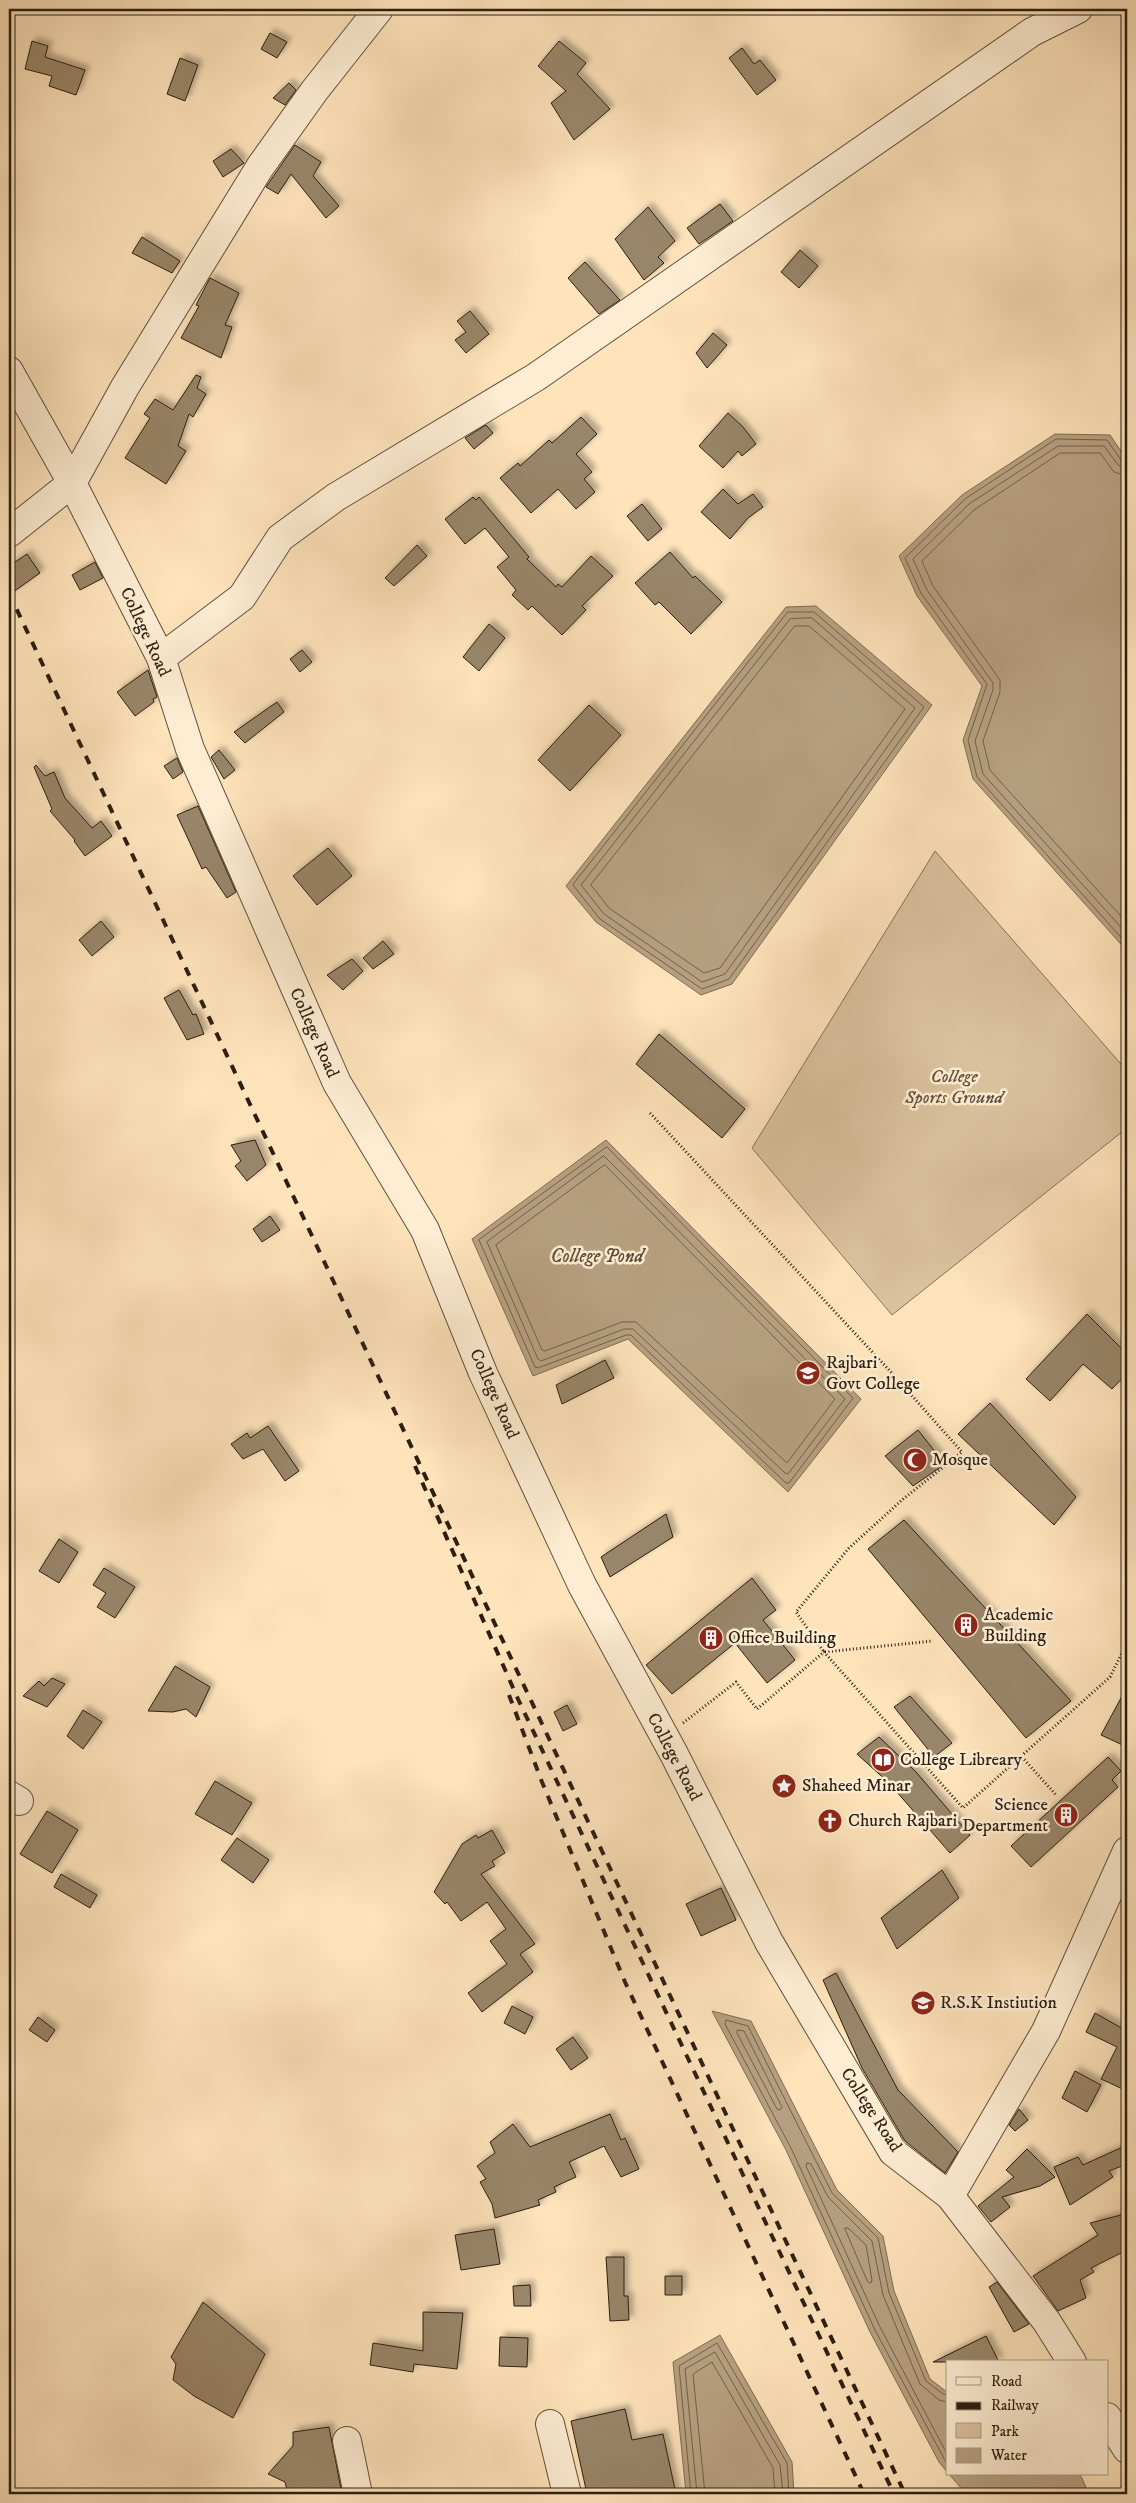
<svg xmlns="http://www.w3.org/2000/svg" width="1136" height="2503" viewBox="0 0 1136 2503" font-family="'IM FELL DW Pica',serif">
<defs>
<filter id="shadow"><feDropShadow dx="4.5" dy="-4.5" stdDeviation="2.5" flood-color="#0004"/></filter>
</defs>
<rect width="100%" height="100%" fill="#fee3bb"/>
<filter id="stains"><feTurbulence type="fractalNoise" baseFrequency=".004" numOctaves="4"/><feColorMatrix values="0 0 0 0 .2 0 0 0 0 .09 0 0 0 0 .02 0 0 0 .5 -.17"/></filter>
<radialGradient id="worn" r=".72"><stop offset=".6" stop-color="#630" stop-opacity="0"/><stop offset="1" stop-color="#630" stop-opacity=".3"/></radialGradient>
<path fill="#dac29e" stroke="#837058" d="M935,851l192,220v57l-235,187 -140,-167z"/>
<path fill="#b7a081" stroke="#7f6c54" d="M1055,434l55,1 17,25v491l-154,-172 -10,-39 19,-54 -65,-90 -18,-40 63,-61z
M816,606l116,99 -200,279 -31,11 -105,-73 -30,-36 220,-279z
M606,1140l255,259 -73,93 -160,-153 -95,37 -61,-137z
M712,2011l39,10 86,169 46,46 11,55 36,88 17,13v80l-8,-10 -69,-130 -84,-182z
M720,2335l72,127 2,32h-108l-13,-132z
M949,2474h131l9,20h-123z"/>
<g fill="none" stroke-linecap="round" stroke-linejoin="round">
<path stroke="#726049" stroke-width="1" d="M1127,462l-6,-2 -14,-20 -51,-1 -91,60 -60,59 16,35 66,91 -19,56 9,37 150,167
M1127,468l-9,-3 -14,-19h-46l-89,58 -56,55 14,31 66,93v7l-18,51 8,33 144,160
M1127,476l-13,-4 -14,-19h-40l-86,57 -52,51 11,25 67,94v12l-17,49 7,29 137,153
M788,612h26l110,95 -195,272 -27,10 -102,-70 -27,-34z
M812,618l103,90 -190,266 -23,8 -98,-68 -23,-29 209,-266z
M795,626h14l96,83 -185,259 -16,5 -95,-65 -18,-23z
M607,1147l246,251 -64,85h-3l-155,-148h-5l-88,33 -3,-1 -56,-127z
M604,1156l241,243 -57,75 -3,-1 -152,-144h-9l-83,32 -3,-2 -51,-117z
M605,1165l230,234 -48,64 -151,-141h-14l-77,29 -3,-1 -46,-105z
M738,2030l6,1 38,76 -2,3 -3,-1 -40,-76z
M845,2228h3l18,17 6,35 -1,3 -3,-1z
M947,2395l-4,-1 -17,-13 -37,-88 -11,-55 -46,-45 -84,-167 -22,-6 -1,4 66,124 84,182 72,134
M947,2402l-8,-2 -19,-16 -37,-89 -11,-54 -44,-44 -17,-33 -4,-1 -1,3 74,161 67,127
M691,2494l-12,-128 38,-23 70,120 2,31
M697,2494l-12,-125 30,-17 65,113 3,29
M705,2494l-12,-120 19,-12 61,106 2,26"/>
</g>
<path fill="#998569" stroke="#2c1f11" filter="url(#shadow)" d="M270,33l17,9 -10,16 -16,-9z
M32,41l16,5 -3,11 40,13 -9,25 -27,-9 3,-10 -27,-7z
M559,41l27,22 -9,11 33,35 -36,31 -23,-37 15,-12 -28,-25z
M742,48l12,16 6,-4 16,20 -19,15 -28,-37z
M180,58l18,7 -13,36 -18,-7z
M289,83l7,7 -11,15 -12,-7z
M295,145l26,17 -8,14 26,30 -13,12 -35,-44 -13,20 -12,-7z
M231,149l13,14 -21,14 -10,-16z
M720,204l13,17 -34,23 -12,-16z
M648,207l27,34 -17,16 6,6 -20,17 -29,-41z
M142,237l38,24 -8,12 -40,-20z
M800,250l18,16 -19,22 -18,-16z
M585,262l35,38 -21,14 -31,-36z
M210,278l29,15 -14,32 7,2 -11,31 -40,-20 18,-32 -3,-1z
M470,311l19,23 -23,19 -11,-13 11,-8 -9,-11z
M713,333l14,12 -20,23 -11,-15z
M196,375l5,2 -4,11 9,6 -13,23 -4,-3 -11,32 8,5 -20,33 -41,-26 25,-40 -6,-4 11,-15 18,11z
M728,413l15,14 13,17 -14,12 -4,-5 -15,17 -24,-22z
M581,417l16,17 -21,20 16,18 -8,7 11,13 -19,17 -18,-20 -27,24 -31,-35 18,-15 2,3 29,-26 3,3z
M486,425l7,8 -19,16 -9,-11z
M723,489l15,15 15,-10 10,13 -15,11 -18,21 -29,-27z
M473,497l3,3 3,-3 50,60 -2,2 29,28 2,-3 4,3 29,-31 22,20 -31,30 4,4 -24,25 -30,-29 -4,4 -16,-15 4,-5 -19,-23 12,-10 -24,-29 -20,16 -20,-25z
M642,504l20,25 -14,12 -21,-25z
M417,545l10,11 -33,30 -9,-8z
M670,552l23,26 2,-2 27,26 -31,32 -32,-32 -4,3 -20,-22z
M27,554l13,19 -31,22v-29z
M95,562l8,16 -23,12 -8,-15z
M489,624l16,14 -26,33 -16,-14z
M302,650l10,12 -12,10 -10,-13z
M148,670l9,27 -4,2 1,3 -19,14 -18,-24z
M277,702l7,10 -39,31 -11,-11z
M589,705l32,30 -51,56 -32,-31z
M219,750l16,20 -11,9 -13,-22z
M177,758l6,14 -10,7 -9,-13z
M36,765l9,11 9,-4 11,26 27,30 9,-7 11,15 -27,20 -11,-15 1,-1 -25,-29 2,-2 -18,-42z
M198,806l38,86 -9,6 -21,-31 -4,2 -25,-54z
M328,848l24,28 -35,29 -24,-29z
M101,921l13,16 -22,19 -13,-16z
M383,941l11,13 -21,15 -10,-11z
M352,959l11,12 -20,19 -16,-15z
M179,990l14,25 3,-1 8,20 -17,6 -23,-42z
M659,1034l86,75 -23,29 -86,-74z
M255,1140l11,25 -19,16 -12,-15 6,-5 -10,-16z
M270,1216l10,14 -18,12 -9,-13z
M1087,1314l40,40v19l-15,16 -29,-25 -33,37 -24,-22z
M605,1360l9,18 -52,26 -6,-19z
M990,1403l86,94 -22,28 -96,-91z
M268,1426l31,45 -14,10 -22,-32 -20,10 -12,-15 16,-11 3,5z
M918,1430l27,34 -32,22 -28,-30z
M666,1514l7,23 -63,40 -9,-20z
M904,1520l167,181 -45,37 -158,-189z
M59,1539l19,13 -19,31 -20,-12z
M104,1568l31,19 -20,31 -18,-11 9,-14 -13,-8z
M752,1578l24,32 -13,10 32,40 -28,23 -32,-40 -63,51 -26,-29z
M175,1666l35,21 -14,30 -10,-8 -13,3 -25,-1z
M52,1678l13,6 -18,23 -24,-11 16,-15 5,5z
M1127,1687v60l-26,-12z
M910,1696l42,47 -18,14 -40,-50z
M567,1705l10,19 -14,7 -9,-19z
M83,1710l19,12 -19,27 -16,-13z
M879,1737l37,35 54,63 -20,18 -61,-70 -32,-29z
M1108,1757l13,14 -9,9 6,7 -87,80 -20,-21z
M215,1781l37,22 -20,32 -37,-21z
M47,1811l31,19 -26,43 -32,-19z
M492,1830l13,23 -13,8 3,5 -14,8 54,70 -15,10 13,18 -51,40 -14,-19 39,-29 -17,-23 16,-12 -19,-27 -26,19 -14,-19 -2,2 -11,-12 28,-48 14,-9 2,3z
M237,1838l32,22 -16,23 -32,-23z
M942,1870l17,28 -62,51 -16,-31z
M61,1874l36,21 -7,13 -36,-21z
M721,1888l15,32 -35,16 -15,-32z
M836,1973l62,117 60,62 -13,21 -40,-32 -43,-73 -39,-88z
M512,2006l21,11 -8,17 -21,-11z
M1095,2013l30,17 2,-5v66l-26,-12 16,-32 -31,-15z
M38,2017l17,13 -8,12 -18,-12z
M573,2037l15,21 -17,12 -15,-21z
M1075,2071l26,14 -14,27 -25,-14z
M1019,2109l9,11 -13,11 -6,-6z
M610,2114l11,26 4,-2 14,31 -18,8 -17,-31 -35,16 7,15 -22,10 2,5 -18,8 2,5 -45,13 -3,-14 -12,-22 6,-3 -9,-13 18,-13 -5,-11 23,-18 17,23z
M1127,2145v19l-18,7 4,6 -43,28 -16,-38 24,-10 5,8z
M1027,2149l28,28 -15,9 -38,11 8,10 -19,15 -13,-16 36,-29 -8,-7z
M1121,2215l6,9v26l-36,18 3,4 -14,8 6,18 -28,13 -25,-35 65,-41 -8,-12z
M494,2229l6,35 -39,6 -6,-35z
M606,2257h18v39h4l1,24 -19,1z
M665,2276h17v19h-17z
M997,2282l32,42 -15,8 -25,-45z
M530,2285l1,21h-17l-1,-20z
M203,2302l62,52 -32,64 -39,-22 -21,-16 3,-16 -5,-7z
M423,2312l40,1 -6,56 -43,-5 -1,8 -43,-7 3,-22 50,8z
M986,2336l13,26h-66z
M500,2337l28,1 -1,29 -28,-1z
M625,2409l7,31 31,-6 13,60h-89l-16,-73z
M329,2427l13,67h-54l-3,-12 -17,-8 25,-28v-14z"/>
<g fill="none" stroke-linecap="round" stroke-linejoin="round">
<defs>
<path id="minor" d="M9,371l63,112 89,175 29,91 147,334 88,147 58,143 99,212 92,169 95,188 124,210 57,44 97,126 25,40
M9,533l63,-50 53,-96 135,-220 55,-77 64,-81
M161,658l81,-61 38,-59 56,-41 200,-120 496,-345 46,-23
M9,1795l10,6
M950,2196l96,-165 81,-180
M1107,2417l20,32
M550,2424l17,70
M347,2441l11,53"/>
</defs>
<use href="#minor" stroke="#60503c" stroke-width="30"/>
<path stroke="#2c1f11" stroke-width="3" stroke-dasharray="1 2.5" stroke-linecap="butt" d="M650,1113l240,258 72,81 -60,48 -53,48 -53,64 28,40 109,-11
M683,1723l53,-41 21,27 67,-57 139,156 147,-131 17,-34
M1022,1757l35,39"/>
<use href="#minor" stroke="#feedd3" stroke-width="28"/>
<path stroke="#2c1f11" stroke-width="4" stroke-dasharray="9 9" stroke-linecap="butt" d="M9,593l896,1901
M415,1466l103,233 376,795
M509,1695l33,87 83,200 239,512"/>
</g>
<defs>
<symbol id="university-disc" viewBox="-11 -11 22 22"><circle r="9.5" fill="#8f2418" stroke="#feedd3"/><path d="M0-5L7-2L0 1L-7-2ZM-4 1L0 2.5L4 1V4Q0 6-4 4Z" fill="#fff"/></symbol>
<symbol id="mosque-disc" viewBox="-11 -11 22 22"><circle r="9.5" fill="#8f2418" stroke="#feedd3"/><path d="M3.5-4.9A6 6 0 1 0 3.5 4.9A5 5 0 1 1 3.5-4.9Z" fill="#fff"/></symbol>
<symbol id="building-disc" viewBox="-11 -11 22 22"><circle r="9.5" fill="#8f2418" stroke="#feedd3"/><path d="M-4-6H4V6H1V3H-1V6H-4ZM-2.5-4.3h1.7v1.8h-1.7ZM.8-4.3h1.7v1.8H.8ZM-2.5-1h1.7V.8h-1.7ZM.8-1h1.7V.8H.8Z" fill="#fff"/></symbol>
<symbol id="library-disc" viewBox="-11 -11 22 22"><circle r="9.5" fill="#8f2418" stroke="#feedd3"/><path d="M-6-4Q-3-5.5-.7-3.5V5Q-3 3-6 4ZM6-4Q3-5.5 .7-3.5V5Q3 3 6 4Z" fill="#fff"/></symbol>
<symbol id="sight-disc" viewBox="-11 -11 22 22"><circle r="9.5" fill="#8f2418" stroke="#feedd3"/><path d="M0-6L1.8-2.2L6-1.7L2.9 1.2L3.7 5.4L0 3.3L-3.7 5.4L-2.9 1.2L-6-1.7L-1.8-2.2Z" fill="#fff"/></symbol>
<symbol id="church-disc" viewBox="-11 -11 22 22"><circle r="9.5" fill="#8f2418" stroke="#feedd3"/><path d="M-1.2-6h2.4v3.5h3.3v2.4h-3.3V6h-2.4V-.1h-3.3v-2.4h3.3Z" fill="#fff"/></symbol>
<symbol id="school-disc" viewBox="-11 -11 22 22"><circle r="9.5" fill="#8f2418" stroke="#feedd3"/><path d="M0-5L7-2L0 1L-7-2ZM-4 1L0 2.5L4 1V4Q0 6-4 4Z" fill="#fff"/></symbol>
</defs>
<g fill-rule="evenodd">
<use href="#university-disc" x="794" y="1359" width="28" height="28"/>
<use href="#mosque-disc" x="901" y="1446" width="28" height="28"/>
<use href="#building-disc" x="952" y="1611" width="28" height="28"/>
<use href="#building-disc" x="697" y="1624" width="28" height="28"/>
<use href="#library-disc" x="869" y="1746" width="28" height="28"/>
<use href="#sight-disc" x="770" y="1772" width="28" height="28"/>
<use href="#building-disc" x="1052" y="1801" width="28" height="28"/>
<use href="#church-disc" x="816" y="1807" width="28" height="28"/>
<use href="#school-disc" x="909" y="1989" width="28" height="28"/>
</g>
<g text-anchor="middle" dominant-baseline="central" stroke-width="5" stroke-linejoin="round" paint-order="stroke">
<g font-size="18" fill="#2c1f11" stroke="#feedd3">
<text transform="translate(145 632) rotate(65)">College Road</text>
<text transform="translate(314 1033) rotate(66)">College Road</text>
<text transform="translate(494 1394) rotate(66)">College Road</text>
<text transform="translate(674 1757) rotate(62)">College Road</text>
<text transform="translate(871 2110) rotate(57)">College Road</text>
</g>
<g font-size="18" font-style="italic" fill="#60503b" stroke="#feedd3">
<text x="954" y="1077">College<tspan x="954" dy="21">Sports Ground</tspan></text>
</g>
<g font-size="18" fill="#2c1f11" stroke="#feedd3" text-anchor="start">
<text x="826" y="1363">Rajbari<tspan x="826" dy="21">Govt College</tspan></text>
<text x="932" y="1460">Mosque</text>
<text x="984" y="1615">Academic<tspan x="984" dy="21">Building</tspan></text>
<text x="728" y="1638">Office Building</text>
<text x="900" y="1760">College Libreary</text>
<text x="802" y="1786">Shaheed Minar</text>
<text x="1048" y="1805" text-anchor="end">Science<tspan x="1048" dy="21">Department</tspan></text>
<text x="848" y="1821">Church Rajbari</text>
<text x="940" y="2003">R.S.K Instiution</text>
</g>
<g font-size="19" font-style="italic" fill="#5d4c38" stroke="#feedd3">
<text x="597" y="1256">College Pond</text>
</g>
</g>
<rect width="1136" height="2503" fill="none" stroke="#fee3bb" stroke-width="30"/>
<rect x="10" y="10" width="1116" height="2483" fill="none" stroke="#2c1f11" stroke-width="2.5"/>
<rect x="15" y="15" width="1106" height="2473" fill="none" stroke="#2c1f11"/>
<rect x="946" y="2360" width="162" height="115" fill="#feedd3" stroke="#aa9b85"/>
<rect x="956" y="2377" width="25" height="8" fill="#feedd3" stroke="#aa9b85"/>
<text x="991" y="2386" font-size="15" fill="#2c1f11">Road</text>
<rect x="956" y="2402" width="25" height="8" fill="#2c1f11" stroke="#aa9b85"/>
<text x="991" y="2410" font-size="15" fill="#2c1f11">Railway</text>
<rect x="956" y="2423" width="25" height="15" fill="#dac29e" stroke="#aa9b85"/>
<text x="991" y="2436" font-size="15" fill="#2c1f11">Park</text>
<rect x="956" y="2448" width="25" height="15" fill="#b7a081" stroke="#aa9b85"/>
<text x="991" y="2460" font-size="15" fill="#2c1f11">Water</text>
<rect width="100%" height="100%" filter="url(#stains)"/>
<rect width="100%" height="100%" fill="url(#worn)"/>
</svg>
